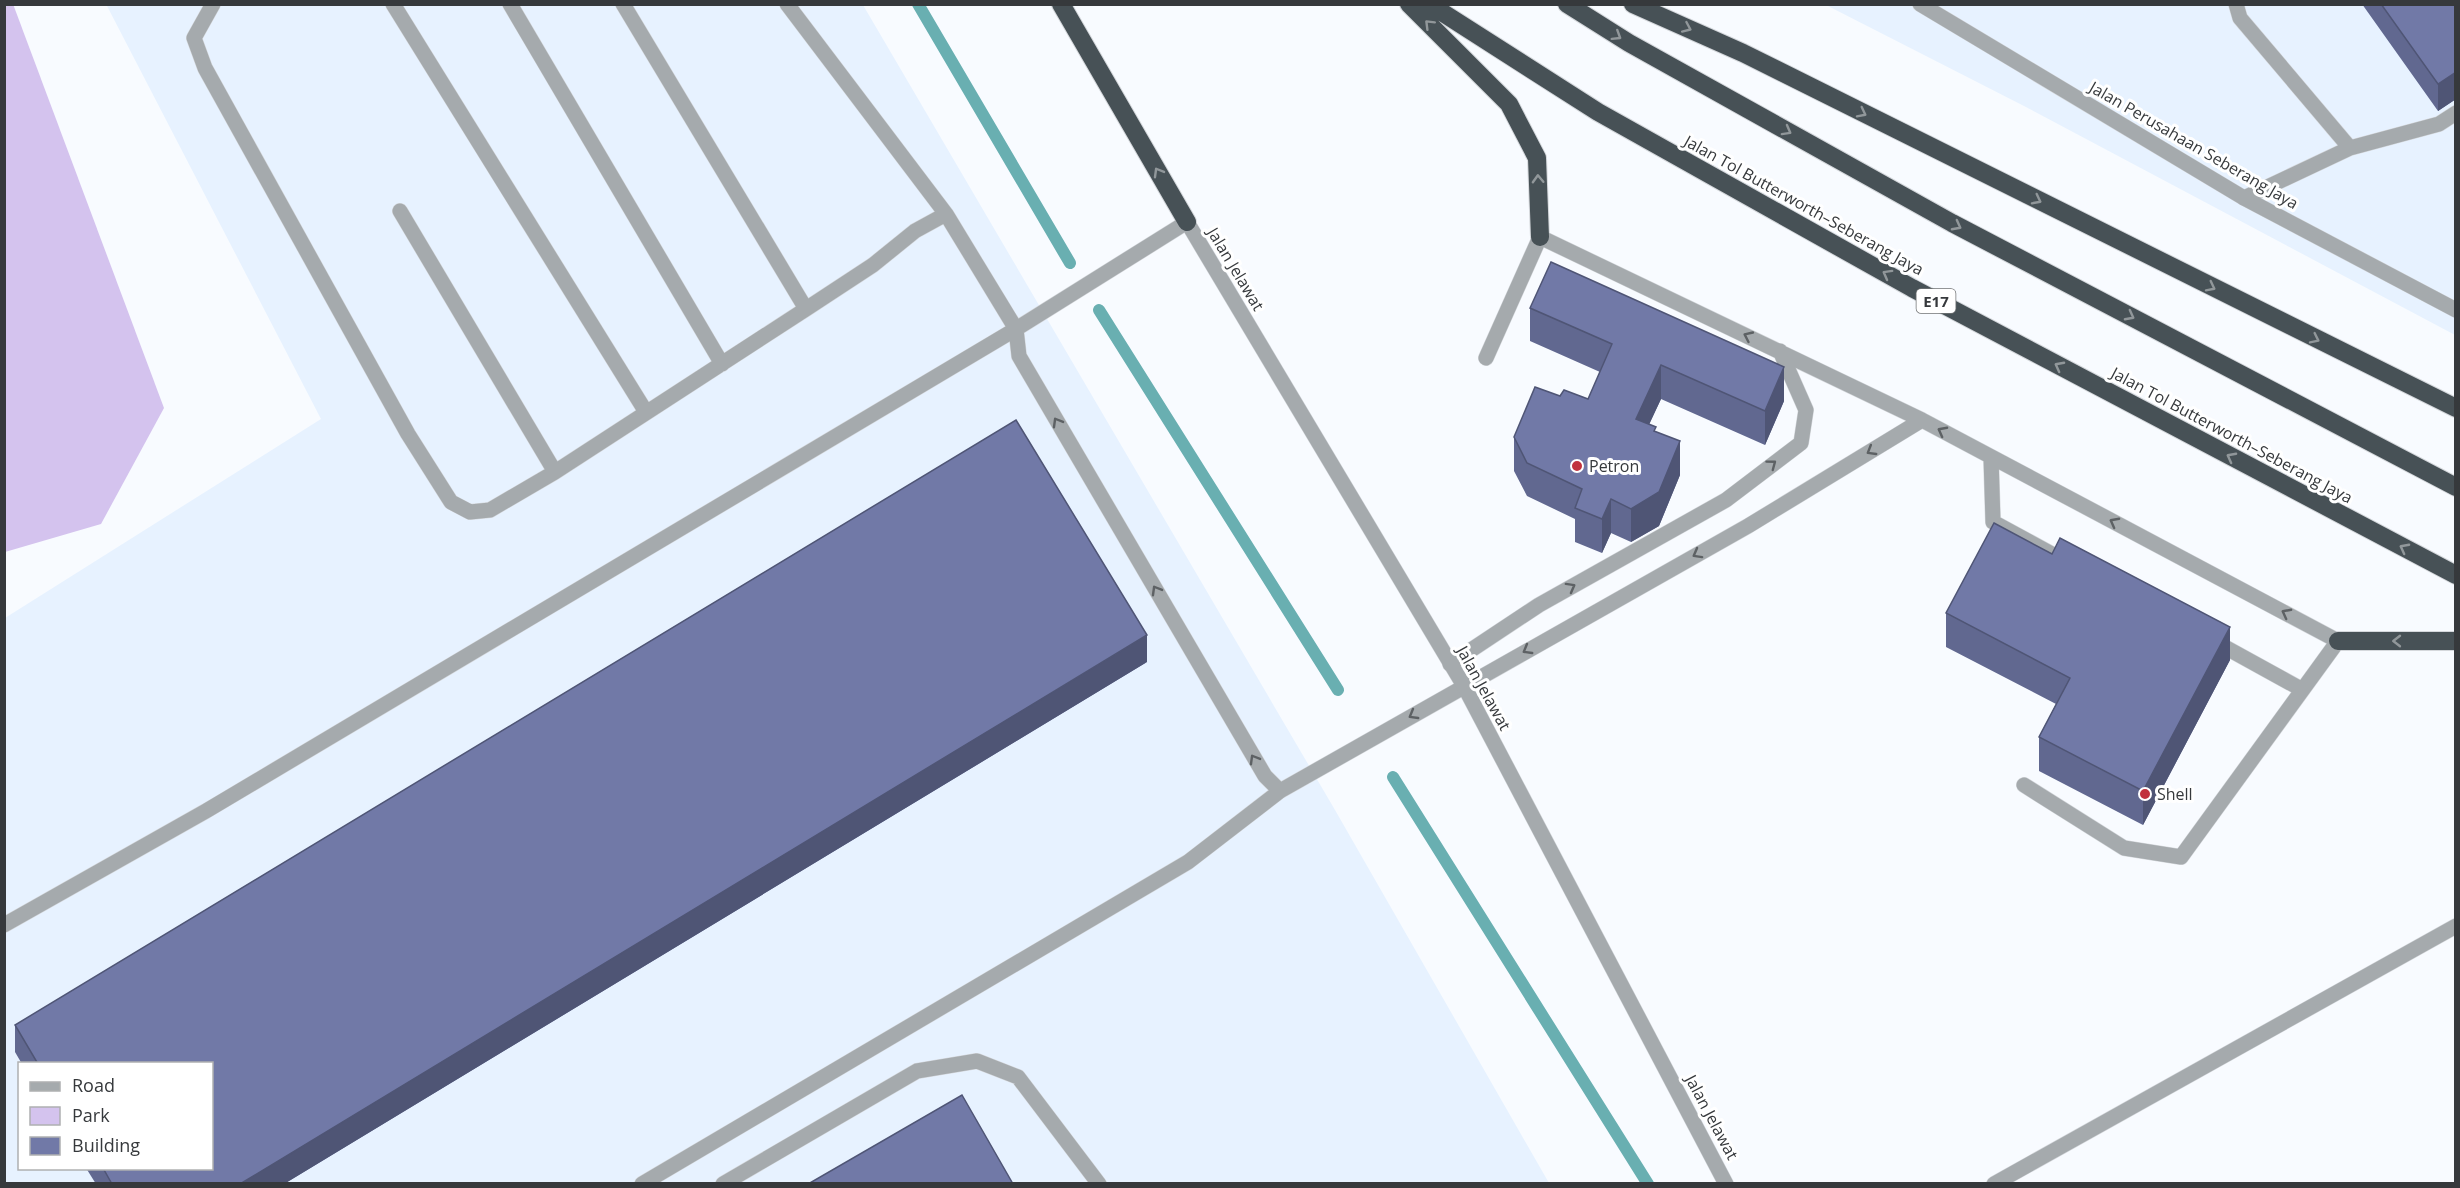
<svg xmlns="http://www.w3.org/2000/svg" width="2460" height="1188" viewBox="0 0 2460 1188" font-family="'Open Sans',sans-serif">
<rect width="100%" height="100%" fill="#f8fbff"/>
<path fill="#e7f2ff" fill-rule="evenodd" d="M106,4l757,1 472,805 214,373 -1544,1v-566l316,-199zM20,1064h192v104h-192z
M1826,5h629v330l-431,-229z"/>
<path fill="#d4c3ee" d="M13,4l151,404 -63,116 -96,28 -1,-547z"/>
<g fill="none" stroke-linecap="round" stroke-linejoin="round">
<path stroke="#69afb1" stroke-width="12" d="M918,4l152,259
M1099,310l239,380
M1393,777l255,407"/>
<defs>
<path id="service" d="M393,4l253,408
M510,4l212,360
M623,4l183,305
M787,4l159,210
M2236,4l4,14 110,130
M2244,198l106,-50 89,-24 17,-11
M400,211l155,261
M1187,222l-171,107 3,27 246,420 15,15 468,-265 174,-106
M1486,358l54,-121 382,183 416,221 -157,216 -57,-9 -100,-63
M1991,457l2,65 68,37
M2212,640l89,49
M1450,664l89,-59 187,-105 75,-57 5,-33 -26,-59
M4,925l202,-114 810,-482 -70,-115 -31,17 -42,34 -67,44 -251,163 -65,38 -20,2 -19,-10 -43,-68 -203,-366 -11,-30 19,-34
M642,1184l546,-322 92,-71
M723,1184l194,-113 60,-10 41,16 81,107
M1994,1184l462,-258"/>
<path id="minor" d="M1920,4l324,194 212,112
M1187,222l277,464 262,498"/>
<path id="motorway" d="M1061,4l126,218
M1409,4l100,100 28,54 3,79
M1429,4l169,108 314,176 544,287
M1567,4l62,39 323,180 504,264
M1633,4l110,49 713,355
M2338,641h118"/>
</defs>
<use href="#service" stroke="#d5d8dc" stroke-width="16"/>
<use href="#minor" stroke="#d5d8dc" stroke-width="16"/>
<use href="#motorway" stroke="#d5d8dc" stroke-width="20"/>
<use href="#service" stroke="#a5aaad" stroke-width="15"/>
<use href="#minor" stroke="#a5aaad" stroke-width="15"/>
<use href="#motorway" stroke="#475156" stroke-width="18"/>
</g>
<path fill="#616890" d="M2362,4h94v95l-18,12z
M1530,308l254,93 -19,44 -104,-46 -12,25 7,8 24,43 -21,51 -28,16 -20,-9 -9,20 -27,-11v-23l-48,-23 -13,-25v-34l46,-41 28,3 12,-27 -70,-31z
M1946,613l284,47 -87,165 -104,-54v-34l17,-33 -110,-57z
M1147,662l-863,522h-188l-10,-16h126v-104h-190l-7,-12v-27z"/>
<path fill="#4f5575" d="M2456,72v27l-18,12v-27z
M1661,365v34l-25,54v-34z
M1784,367v34l-19,44v-34z
M1680,441v34l-21,51 -28,16v-33z
M1611,499v34l-9,20v-34z
M2230,627v33l-87,165v-34z
M1147,635v27l-863,522h-44z"/>
<path fill="#7179a7" stroke="#4f5575" stroke-width="1.5" d="M2381,4h75v68l-18,12z
M1551,262l233,105 -19,44 -104,-46 -25,54 20,8 -2,4 26,10 -21,51 -28,17 -20,-10 -9,20 -27,-11 7,-19 -55,-26 -13,-26 21,-50 25,9 4,-6 24,9 24,-55 -82,-36z
M1016,420l131,215 -907,549h-128l-9,-16h109v-104h-174l-23,-39z
M1994,523l58,31 8,-16 170,89 -87,164 -104,-54 31,-59 -124,-65z
M962,1095l51,89h-205z"/>
<defs><path id="oneway-chevron" d="M-2-3.5L2.5 0L-2 3.5" fill="none" stroke-width="1.6" stroke-linecap="round" stroke-linejoin="round" transform="scale(1.5)"/></defs>
<g stroke="#91979a">
<use href="#oneway-chevron" transform="translate(1429 24) rotate(-135)"/>
<use href="#oneway-chevron" transform="translate(1687 28) rotate(24)"/>
<use href="#oneway-chevron" transform="translate(1617 36) rotate(32)"/>
<use href="#oneway-chevron" transform="translate(1862 113) rotate(27)"/>
<use href="#oneway-chevron" transform="translate(1787 131) rotate(29)"/>
<use href="#oneway-chevron" transform="translate(1158 172) rotate(-120)"/>
<use href="#oneway-chevron" transform="translate(1538 179) rotate(-92)"/>
<use href="#oneway-chevron" transform="translate(2037 200) rotate(27)"/>
<use href="#oneway-chevron" transform="translate(1957 226) rotate(28)"/>
<use href="#oneway-chevron" transform="translate(1887 274) rotate(-151)"/>
<use href="#oneway-chevron" transform="translate(2211 287) rotate(27)"/>
<use href="#oneway-chevron" transform="translate(2130 316) rotate(28)"/>
<use href="#oneway-chevron" transform="translate(2315 339) rotate(26)"/>
<use href="#oneway-chevron" transform="translate(2059 366) rotate(-152)"/>
<use href="#oneway-chevron" transform="translate(2231 457) rotate(-152)"/>
<use href="#oneway-chevron" transform="translate(2404 548) rotate(-152)"/>
<use href="#oneway-chevron" transform="translate(2397 641) rotate(180)"/>
</g>
<g stroke="#5d6164">
<use href="#oneway-chevron" transform="translate(1748 336) rotate(-155)"/>
<use href="#oneway-chevron" transform="translate(1057 422) rotate(-120)"/>
<use href="#oneway-chevron" transform="translate(1942 431) rotate(-152)"/>
<use href="#oneway-chevron" transform="translate(1871 451) rotate(149)"/>
<use href="#oneway-chevron" transform="translate(1772 464) rotate(-37)"/>
<use href="#oneway-chevron" transform="translate(2114 522) rotate(-152)"/>
<use href="#oneway-chevron" transform="translate(1697 554) rotate(151)"/>
<use href="#oneway-chevron" transform="translate(1571 587) rotate(-29)"/>
<use href="#oneway-chevron" transform="translate(1156 590) rotate(-120)"/>
<use href="#oneway-chevron" transform="translate(2286 613) rotate(-152)"/>
<use href="#oneway-chevron" transform="translate(1527 650) rotate(150)"/>
<use href="#oneway-chevron" transform="translate(1413 715) rotate(150)"/>
<use href="#oneway-chevron" transform="translate(1254 759) rotate(-120)"/>
</g>
<g fill="#c1313d" stroke="#fff" stroke-width="2">
<circle cx="1577" cy="466" r="6"/>
<circle cx="2145" cy="794" r="6"/>
</g>
<g text-anchor="middle" dominant-baseline="central" stroke-width="6" stroke-linejoin="round" paint-order="stroke">
<rect fill="#fff" stroke="#727476" stroke-width="1.5" x="1916.5" y="289" width="39" height="24" rx="4.5"/>
<g font-size="15" font-weight="bold" fill="#36393c">
<text x="1936" y="301">E17</text>
</g>
<g font-size="16" fill="#36393c" stroke="#fff">
<text transform="translate(2194 145) rotate(30)">Jalan Perusahaan Seberang Jaya</text>
<text transform="translate(1804 205) rotate(29)">Jalan Tol Butterworth–Seberang Jaya</text>
<text transform="translate(1236 269) rotate(59)">Jalan Jelawat</text>
<text transform="translate(2232 435) rotate(28)">Jalan Tol Butterworth–Seberang Jaya</text>
<text transform="translate(1484 688) rotate(61)">Jalan Jelawat</text>
<text transform="translate(1712 1117) rotate(62)">Jalan Jelawat</text>
</g>
<g font-size="16" fill="#36393c" stroke="#fff" text-anchor="start">
<text x="1589" y="466">Petron</text>
<text x="2157" y="794">Shell</text>
</g>
</g>
<rect width="2460" height="1188" fill="none" stroke="#36393c" stroke-width="12"/>
<rect x="18" y="1062" width="195" height="108" fill="#ffffff" stroke="#afb0b1" stroke-width="1.5"/>
<rect x="30" y="1082" width="30" height="9" fill="#a5aaad" stroke="#afb0b1" stroke-width="1.5"/>
<text x="72" y="1092" font-size="18" fill="#36393c">Road</text>
<rect x="30" y="1107" width="30" height="18" fill="#d4c3ee" stroke="#afb0b1" stroke-width="1.5"/>
<text x="72" y="1122" font-size="18" fill="#36393c">Park</text>
<rect x="30" y="1137" width="30" height="18" fill="#7179a7" stroke="#afb0b1" stroke-width="1.5"/>
<text x="72" y="1152" font-size="18" fill="#36393c">Building</text>
</svg>
